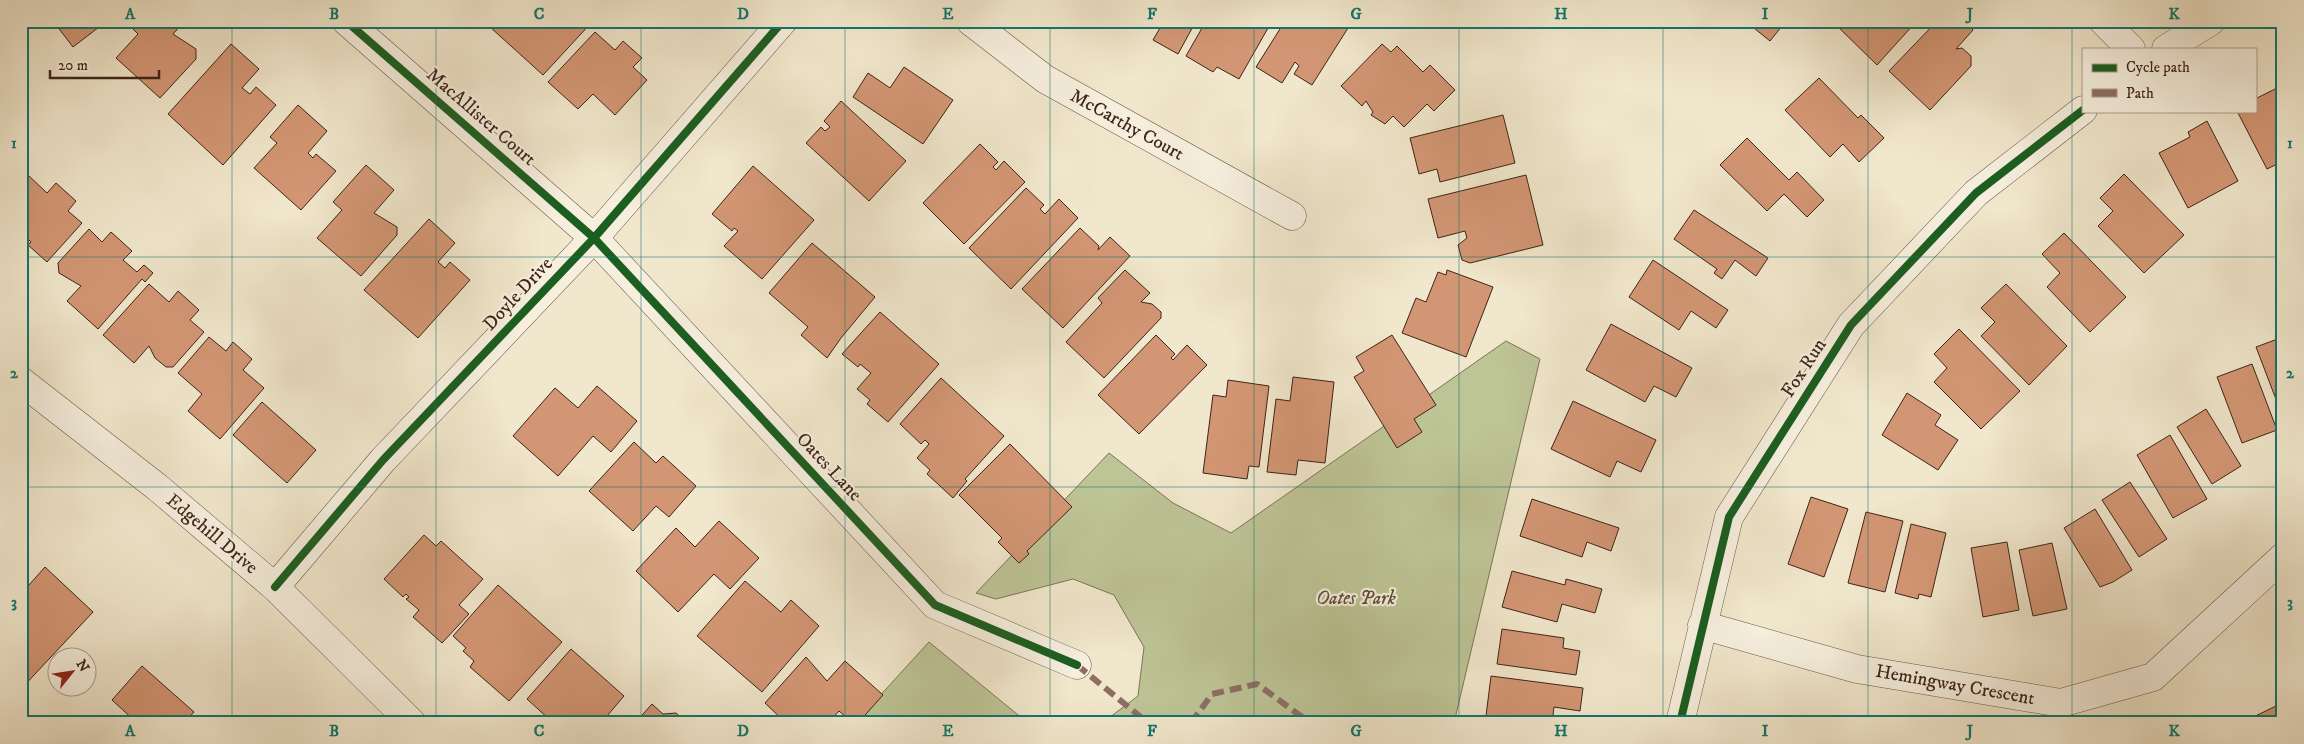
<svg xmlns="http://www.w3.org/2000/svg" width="2304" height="744" viewBox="0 0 2304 744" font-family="'IM FELL DW Pica',serif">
<rect width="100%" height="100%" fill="#f1e7cc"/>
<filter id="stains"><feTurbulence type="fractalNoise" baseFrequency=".004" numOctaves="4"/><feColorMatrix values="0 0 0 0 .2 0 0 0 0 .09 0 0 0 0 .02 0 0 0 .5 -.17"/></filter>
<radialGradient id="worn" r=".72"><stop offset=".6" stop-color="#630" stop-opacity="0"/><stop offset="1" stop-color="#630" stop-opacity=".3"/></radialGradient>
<path fill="#bdc496" stroke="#7e7457" d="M1506,341l34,18 -86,364h-352l36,-27 6,-49 -30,-52 -41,-16 -77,20 -20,-6 133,-140 64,50 58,30z
M929,642l94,77 8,4h-176z"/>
<path fill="#d39674" stroke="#3e2418" d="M53,21h54l-34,26z
M131,21h54l-12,13 23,15v10l-36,39 -44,-40 22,-24 -10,-10z
M496,21h96v1l-49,53 -53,-48z
M1164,21h32l-18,33 -25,-14z
M1206,21h66l-33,58 -22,-12 -4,5 -27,-16z
M1285,21h52l11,7 -36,57 -18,-11 5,-8 -4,-4 -13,21 -26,-16z
M1751,21h35l-16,20 -21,-17z
M1835,21h88l-6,6 -3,-3 -37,41 -43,-42z
M1937,21h27l9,9 -17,19 6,-1 9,8v10l-41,44 -41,-39z
M595,32l20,18 8,-9 19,17 -9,9 14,13 -32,35 -22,-21 -15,15 -30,-27z
M231,44l28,25 -17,19 8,6 6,-7 20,18 -53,60 -55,-51z
M1382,44l9,8 6,-6 26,26 7,-7 25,25 -21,21 -7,-7 -23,23 -11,-11 -8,8 -14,-9 2,-3 -7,-11 -4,5 -21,-20z
M904,67l49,33 -30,44 -70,-47 15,-24 22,15z
M1819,78l39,40 3,-3 23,23 -25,24 -16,-18 -13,13 -45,-47z
M2283,85v76l-16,8 -30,-58h18v-12z
M841,101l65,60 -37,40 -63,-58 15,-16 4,4 5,-4 -6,-6z
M298,105l29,26 -19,22 5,5 3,-4 20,17 -35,39 -47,-42 23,-25 -7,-6z
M1503,115l12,48 -75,19 -3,-13 -18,5 -9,-36z
M2207,121l31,60 -50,27 -29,-55 31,-16 -2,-5z
M1747,138l42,42 8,-8 27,28 -17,17 -23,-23 -17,17 -47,-46z
M980,144l18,18 -5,5 3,3 8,-9 21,21 -61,62 -41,-41z
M366,165l28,25 -20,23 23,14v8l-36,41 -44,-38 25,-28 -9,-8z
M753,166l61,54 -52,59 -38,-33 14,-15 -4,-3 -2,3 -20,-17z
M2124,174l60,61 -40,38 -46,-47 15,-15 -13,-13z
M28,175l19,18 9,-10 20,18 -8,10 14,12 -35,39 -19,-17 3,-3 -4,-4 -6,7v-63z
M1526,175l17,70 -73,18 -8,-3 -4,-15 9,-7 -2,-7 -27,7 -10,-39z
M1026,188l18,17 -4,4 5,5 14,-15 19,19 -67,71 -42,-41z
M1694,210l74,48 -12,18 -21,-16 -13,19 -8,-6 3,-4 -43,-30z
M429,219l26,24 -17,19 7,6 5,-6 20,18 -52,58 -54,-48z
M1080,228l19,18 -1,4 12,-13 20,19 -67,72 -41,-39z
M89,229l13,13 9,-10 21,19 -9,9 14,12 7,-7 9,8 -8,9 -3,-3 -44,50 -31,-28 14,-15 -22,-13 -1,-10z
M2064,233l62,64 -36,35 -43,-45 13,-14 -18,-19z
M812,243l63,54 -34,41 -14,20 -26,-23 7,-8 -39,-34z
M1653,260l75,50 -12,18 -25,-17 -12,19 -50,-33z
M1125,270l25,23 -9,9 11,2 9,8v6l-57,60 -38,-36 36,-39 -4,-5z
M1447,270l46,17 -27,70 -64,-24 14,-35 10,4 12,-30 8,3z
M149,284l20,18 9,-11 21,19 -9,10 14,12 -31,35h-7l-11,-9 -6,-12 -15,17 -31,-28z
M2006,284l61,62 -38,39 -48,-49 14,-14 -14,-14z
M880,312l59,52 -51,58 -21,-18 3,-4 -13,-11 14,-16 -11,-9 -2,3 -16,-13z
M1611,324l81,44 -16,29 -22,-11 -9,16 -59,-32z
M1959,329l61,62 -39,38 -47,-47 13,-14 -13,-14z
M1156,335l19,19 -4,4 2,2 14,-15 20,20 -68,69 -41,-39z
M1392,335l44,70 -22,14 8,13 -25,16 -43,-71 10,-6 -8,-14z
M209,337l17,14 7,-9 19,17 -9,11 21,18 -44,51 -32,-28 14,-17 -24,-21z
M2283,337v78h-1l-26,-68z
M2252,364l25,66 -35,13 -25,-66z
M1293,377l41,5 -9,81 -27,-3 -2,15 -29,-3 9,-73 14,2z
M941,378l63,58 -39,43 2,2 -14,17 -26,-24 3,-4 -13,-12 12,-14 -4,-4 -4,4 -21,-20z
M1228,380l41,6 -10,81 -10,-1 -2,13 -44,-6 10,-78 13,2z
M597,386l40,35 -26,31 -18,-16 -35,40 -45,-40 42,-48 23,20z
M1907,393l34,22 -6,10 23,15 -20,30 -56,-35z
M1573,401l83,39 -15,32 -24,-11 -7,16 -59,-28z
M262,402l54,48 -29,33 -54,-48z
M2206,409l35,57 -29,18 -35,-57z
M2170,435l37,64 -34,19 -36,-63z
M634,442l22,21 7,-7 33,30 -27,31 -13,-11 -23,25 -44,-40z
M1010,444l62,63 -45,44 2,3 -10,9 -21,-21 4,-4 -43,-43z
M2130,482l37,57 -28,18 -37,-57z
M1811,497l37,12 -24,68 -36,-13z
M1532,499l87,29 -8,23 -24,-9 -5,15 -62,-21z
M2095,509l37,61 -19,12 -13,5 -36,-59z
M1866,512l37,9 -18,71 -37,-9z
M719,521l40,37 -29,31 -16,-15 -36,38 -42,-41 40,-43 19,19z
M1911,524l35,9 -15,64 -12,-3 -1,5 -23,-6z
M424,535l12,11 5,-5 42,38 -24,26 10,9 -27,29 -29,-26 6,-7 -13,-11 3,-2 -3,-3 -3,3 -19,-18z
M2007,542l12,68 -36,7 -12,-69z
M2052,543l15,66 -34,7 -14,-66z
M45,567l48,45 -72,77v-95z
M1512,571l53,14 1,-6 36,10 -7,24 -33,-9 -5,18 -55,-15z
M745,581l36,31 10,-12 28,26 -57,66 -65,-56z
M498,585l64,57 -53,59 -39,-34 4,-6 -11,-10 3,-3 -13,-12z
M1502,629l62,9 -1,10 17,3 -4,24 -79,-11z
M571,649l53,47 -23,27h-53l2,-3 -23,-21z
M806,657l21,24 18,-20 38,34 -25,28h-5l-14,-12 -11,12h-42l-21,-20z
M142,666l52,46 -10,11h-47l-25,-23z
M1491,676l92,12 -3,23 -26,-4 -2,16 -66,-7z
M652,704l11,10 13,-1 11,10h-52z
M2276,706l7,17h-38v-2z"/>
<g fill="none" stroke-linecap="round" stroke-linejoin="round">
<defs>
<path id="minor" d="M346,21l248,217 341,367 142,60
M970,21l75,58 247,137
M2103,21l28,28
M2166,49l45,-28
M275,587l108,-127 211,-222 189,-217
M1702,625l155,44 204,34 92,-26 130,-120
M1680,723l49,-206 122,-192 125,-132 107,-83"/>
<path id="tertiary" d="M21,381l136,106 118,100 137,136"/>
</defs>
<use href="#minor" stroke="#6b5545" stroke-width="29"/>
<use href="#tertiary" stroke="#6b5545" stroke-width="29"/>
<use href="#minor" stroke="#f6efde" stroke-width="28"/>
<use href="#tertiary" stroke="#f6efde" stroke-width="28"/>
<path stroke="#8d6e63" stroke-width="6" stroke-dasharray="12 6" stroke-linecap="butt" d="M1077,665l71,58
M1191,723l21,-29 45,-10 45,33 1,6"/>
<defs>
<path id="cycleway" d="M346,21l248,217 341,367 142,60
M275,587l108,-127 211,-222 189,-217
M1680,723l49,-206 122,-192 125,-132 107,-83"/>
</defs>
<use href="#cycleway" stroke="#f6efde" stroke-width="11"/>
<use href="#cycleway" stroke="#1b5e20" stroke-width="8"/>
</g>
<path fill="none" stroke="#0f766e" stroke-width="1" stroke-opacity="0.55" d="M232,21v702M436,21v702M641,21v702M845,21v702M1050,21v702M1254,21v702M1459,21v702M1663,21v702M1868,21v702M2072,21v702M21,257h2262M21,487h2262"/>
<g text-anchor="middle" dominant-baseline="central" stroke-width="4.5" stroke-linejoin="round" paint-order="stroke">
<g font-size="19" fill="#3e2418" stroke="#f6efde">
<text transform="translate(481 117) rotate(41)">MacAllister Court</text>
<text transform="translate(1127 125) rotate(29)">McCarthy Court</text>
<text transform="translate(518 294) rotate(-47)">Doyle Drive</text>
<text transform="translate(1804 368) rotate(-57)">Fox Run</text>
<text transform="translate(829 467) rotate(47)">Oates Lane</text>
<text transform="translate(212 534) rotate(40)">Edgehill Drive</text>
<text transform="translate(1955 685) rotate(10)">Hemingway Crescent</text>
</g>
<g font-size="19" font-style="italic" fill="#5e4c38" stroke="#f6efde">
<text x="1356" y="598">Oates Park</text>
</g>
</g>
<rect width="2304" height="744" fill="none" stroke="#f1e7cc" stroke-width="55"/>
<rect x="2082" y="48" width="175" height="65" fill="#f6efde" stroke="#ac9e8f"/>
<rect x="2092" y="64" width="25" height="8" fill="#1b5e20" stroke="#ac9e8f"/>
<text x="2126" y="72" font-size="15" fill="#3e2418">Cycle path</text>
<rect x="2092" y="89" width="25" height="8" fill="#8d6e63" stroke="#ac9e8f"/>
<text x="2126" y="98" font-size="15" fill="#3e2418">Path</text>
<g transform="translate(72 672) rotate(60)"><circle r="24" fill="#f6efde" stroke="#ac9e8f"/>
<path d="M0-4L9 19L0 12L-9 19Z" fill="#8f2418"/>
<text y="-8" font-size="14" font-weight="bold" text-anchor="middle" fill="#3e2418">N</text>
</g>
<path d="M50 70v8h109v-8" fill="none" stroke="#3e2418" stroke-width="2.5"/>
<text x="58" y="70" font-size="15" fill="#3e2418" stroke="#f6efde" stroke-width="4" paint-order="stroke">20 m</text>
<rect x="28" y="28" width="2248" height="688" fill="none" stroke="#0f766e" stroke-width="2"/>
<g font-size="16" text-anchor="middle" font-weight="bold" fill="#0f766e">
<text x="130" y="19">A</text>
<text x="334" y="19">B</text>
<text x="539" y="19">C</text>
<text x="743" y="19">D</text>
<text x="948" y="19">E</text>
<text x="1152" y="19">F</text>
<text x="1356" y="19">G</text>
<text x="1561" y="19">H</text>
<text x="1765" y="19">I</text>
<text x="1970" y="19">J</text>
<text x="2174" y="19">K</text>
<text x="14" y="148">1</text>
<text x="2290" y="148">1</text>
<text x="14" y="378">2</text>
<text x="2290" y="378">2</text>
<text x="14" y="607">3</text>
<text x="2290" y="607">3</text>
<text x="130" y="736">A</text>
<text x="334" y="736">B</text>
<text x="539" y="736">C</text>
<text x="743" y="736">D</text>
<text x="948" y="736">E</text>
<text x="1152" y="736">F</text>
<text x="1356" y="736">G</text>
<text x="1561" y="736">H</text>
<text x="1765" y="736">I</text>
<text x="1970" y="736">J</text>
<text x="2174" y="736">K</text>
</g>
<rect width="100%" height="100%" filter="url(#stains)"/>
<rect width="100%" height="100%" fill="url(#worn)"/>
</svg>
